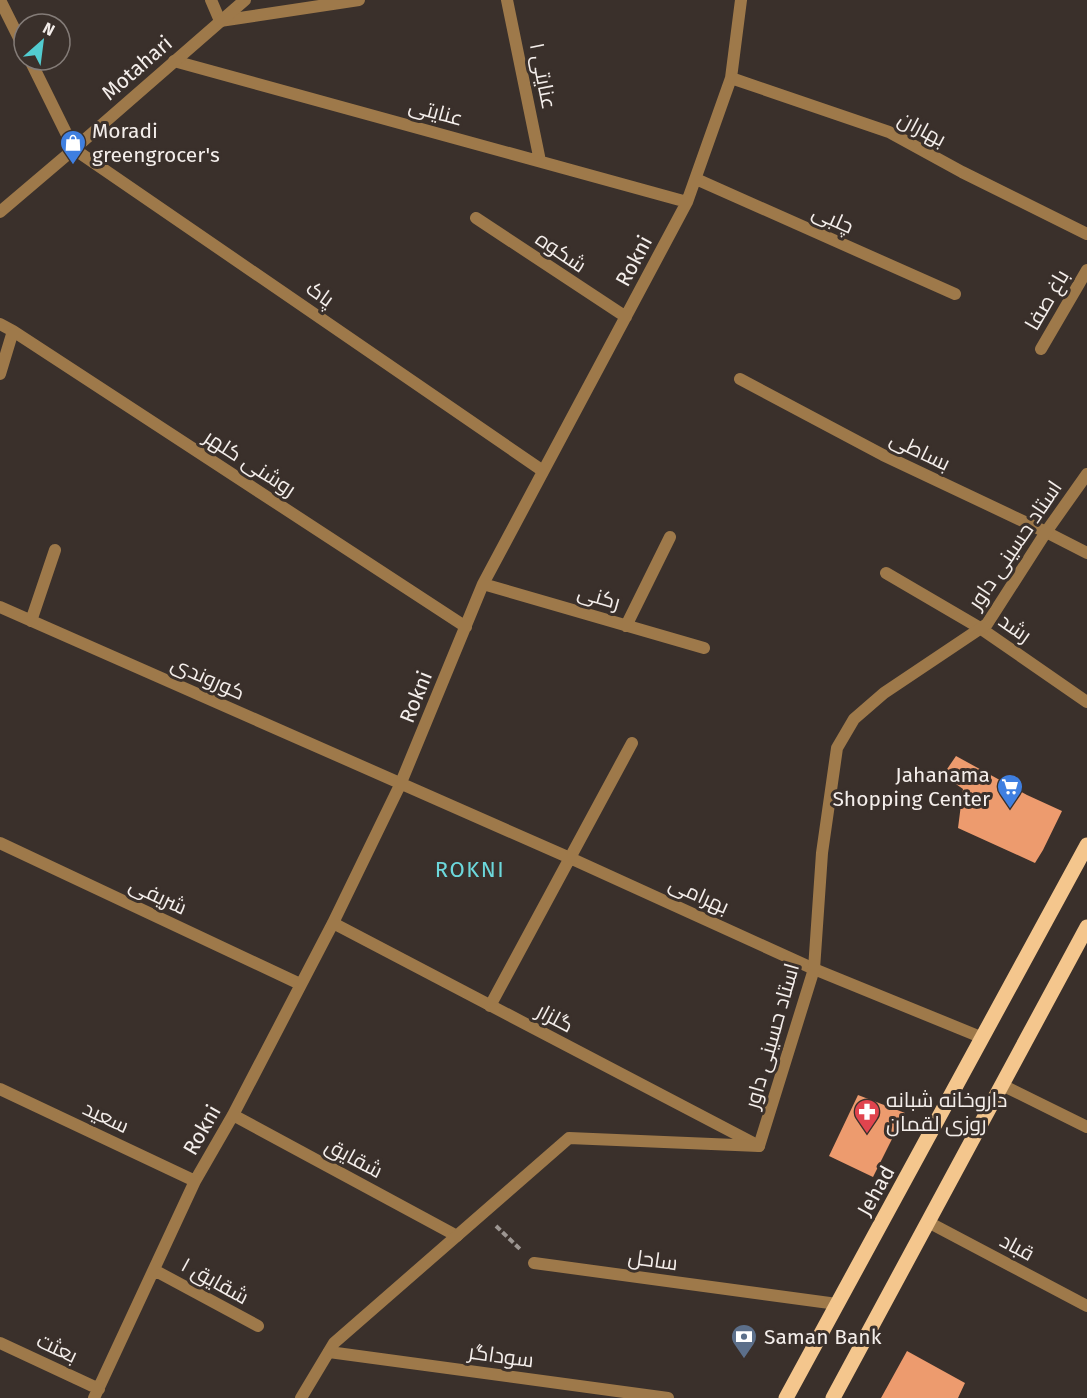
<svg xmlns="http://www.w3.org/2000/svg" width="1087" height="1398" viewBox="0 0 1087 1398" font-family="'Fira Sans',Cairo,sans-serif">
<rect width="100%" height="100%" fill="#3a302b"/>
<path fill="#ed9b6e" d="M956,756l71,39 35,16 -19,39 -8,13 -77,-35 5,-39 -20,-14z
M858,1095l47,18 -32,64 -44,-21z
M907,1351l58,32 -7,15h-77z"/>
<g fill="none" stroke-linecap="round" stroke-linejoin="round">
<path stroke="#9d9692" stroke-width="4" stroke-dasharray="6 3" stroke-linecap="butt" d="M496,1226l25,24"/>
<path stroke="#9e794a" stroke-width="12" d="M0,0l24,48
M211,0l9,21 139,-21
M507,0l33,161
M30,60l44,89 469,322
M174,61l513,141
M731,78l158,54 73,40 125,62
M696,179l259,115
M476,218l150,99
M0,324l13,7 -13,43
M13,331l453,296
M1041,349l46,-79
M740,379l143,76 163,77 41,21
M886,573l94,55 107,74
M483,584l221,64
M0,607l570,251 244,111 169,69
M31,621l24,-71
M626,626l44,-89
M0,843l300,141
M333,923l426,223
M490,1006l142,-263
M1002,1085l85,42
M0,1089l195,92
M233,1115l224,121
M928,1222l159,84
M534,1263l303,41
M154,1270l104,56
M0,1343l99,46
M329,1352l339,46
M94,1398l101,-217 38,-66 100,-192 67,-138 83,-201 204,-382 44,-124 10,-78"/>
<path stroke="#9e794a" stroke-width="12" d="M0,212l74,-63 171,-149
M301,1398l33,-55 235,-205 190,8 55,-177 8,-116 15,-105 17,-29 30,-26 103,-69 59,-92 41,-58"/>
<path stroke="#f4c68d" stroke-width="15" d="M786,1398l301,-553
M833,1398l254,-471"/>
</g>
<defs>
<symbol id="shop-pin" viewBox="-11 -11 22 30"><path d="M0 17L-7.5 6A9.5 9.5 0 1 1 7.5 6Z" fill="#3f7fe0" stroke="#3a302b"/><path d="M-5-2.5h2.3a2.7 3.5 0 0 1 5.4 0H5L5.5 6h-11ZM-1.5-2.5h3a1.5 2.3 0 0 0-3 0Z" fill="#fff"/></symbol>
<symbol id="supermarket-pin" viewBox="-11 -11 22 30"><path d="M0 17L-7.5 6A9.5 9.5 0 1 1 7.5 6Z" fill="#3f7fe0" stroke="#3a302b"/><path d="M-6-5.5h2.5l.6 2H6L4.5 2H-2.5L-4.4-4H-6ZM-1.5 3.2a1.3 1.3 0 1 0 .1 0ZM3 3.2a1.3 1.3 0 1 0 .1 0Z" fill="#fff"/></symbol>
<symbol id="pharmacy-pin" viewBox="-11 -11 22 30"><path d="M0 17L-7.5 6A9.5 9.5 0 1 1 7.5 6Z" fill="#e0444e" stroke="#3a302b"/><path d="M-2-6h4v4h4v4h-4v4h-4v-4h-4v-4h4Z" fill="#fff"/></symbol>
<symbol id="bank-pin" viewBox="-11 -11 22 30"><path d="M0 17L-7.5 6A9.5 9.5 0 1 1 7.5 6Z" fill="#5c6f8a" stroke="#3a302b"/><path d="M-6-4H6V4H-6ZM0-2.3a2.3 2.3 0 1 0 0 4.6a2.3 2.3 0 1 0 0-4.6Z" fill="#fff"/></symbol>
</defs>
<g fill-rule="evenodd">
<use href="#shop-pin" x="58" y="128" width="30" height="40"/>
<use href="#supermarket-pin" x="995" y="772" width="30" height="40"/>
<use href="#pharmacy-pin" x="852" y="1097" width="30" height="40"/>
<use href="#bank-pin" x="729" y="1322" width="30" height="40"/>
</g>
<g text-anchor="middle" dominant-baseline="central" stroke-width="6" stroke-linejoin="round" paint-order="stroke">
<g font-size="21" fill="#f4eeeb" stroke="#3a302b">
<text transform="translate(137 68) rotate(-41)">Motahari</text>
<text transform="translate(543 76) rotate(79)">عنایتی ۱</text>
<text transform="translate(436 112) rotate(15)">عنایتی</text>
<text transform="translate(922 129) rotate(28)">بهاران</text>
<text transform="translate(833 219) rotate(24)">چلبی</text>
<text transform="translate(561 252) rotate(34)">شکوه</text>
<text transform="translate(634 261) rotate(-62)">Rokni</text>
<text transform="translate(320 294) rotate(35)">پاک</text>
<text transform="translate(1047 300) rotate(-60)">باغ صفا</text>
<text transform="translate(920 451) rotate(26)">بساطی</text>
<text transform="translate(250 463) rotate(33)">روشنی کلهر</text>
<text transform="translate(1015 545) rotate(-56)">استاد حسینی داور</text>
<text transform="translate(599 597) rotate(16)">رکنی</text>
<text transform="translate(1015 628) rotate(35)">رشد</text>
<text transform="translate(208 678) rotate(24)">کوروندی</text>
<text transform="translate(416 697) rotate(-68)">Rokni</text>
<text transform="translate(699 895) rotate(24)">بهرامی</text>
<text transform="translate(158 896) rotate(25)">شریفی</text>
<text transform="translate(555 1018) rotate(28)">گلزار</text>
<text transform="translate(772 1036) rotate(-74)">استاد حسینی داور</text>
<text transform="translate(106 1117) rotate(25)">سعید</text>
<text transform="translate(202 1130) rotate(-60)">Rokni</text>
<text transform="translate(354 1158) rotate(28)">شقایق</text>
<text transform="translate(876 1191) rotate(-61)">Jehad</text>
<text transform="translate(1017 1247) rotate(28)">قباد</text>
<text transform="translate(653 1260) rotate(8)">ساحل</text>
<text transform="translate(215 1281) rotate(29)">شقایق ۱</text>
<text transform="translate(57 1348) rotate(25)">بعثت</text>
<text transform="translate(501 1356) rotate(8)">سوداگر</text>
</g>
<g font-size="21" fill="#f4eeeb" stroke="#3a302b" text-anchor="start">
<text x="92" y="131">Moradi<tspan x="92" dy="24">greengrocer's</tspan></text>
<text x="990" y="775" text-anchor="end">Jahanama<tspan x="990" dy="24">Shopping Center</tspan></text>
<text x="886" y="1100">داروخانه شبانه<tspan x="886" dy="24">روزی لقمان</tspan></text>
<text x="764" y="1337">Saman Bank</text>
</g>
<g font-size="22" letter-spacing="1.5" fill="#6cd8dc" stroke="#3a302b">
<text x="470" y="869">ROKNI</text>
</g>
</g>
<g transform="translate(42 42) rotate(28)"><circle r="28" fill="#3a302b" stroke="#847c78" stroke-width="1.5"/>
<path d="M0-4.5L10 22L0 15L-10 22Z" fill="#52ccd0"/>
<text y="-9" font-size="16" font-weight="bold" text-anchor="middle" fill="#f4eeeb">N</text>
</g>
</svg>
